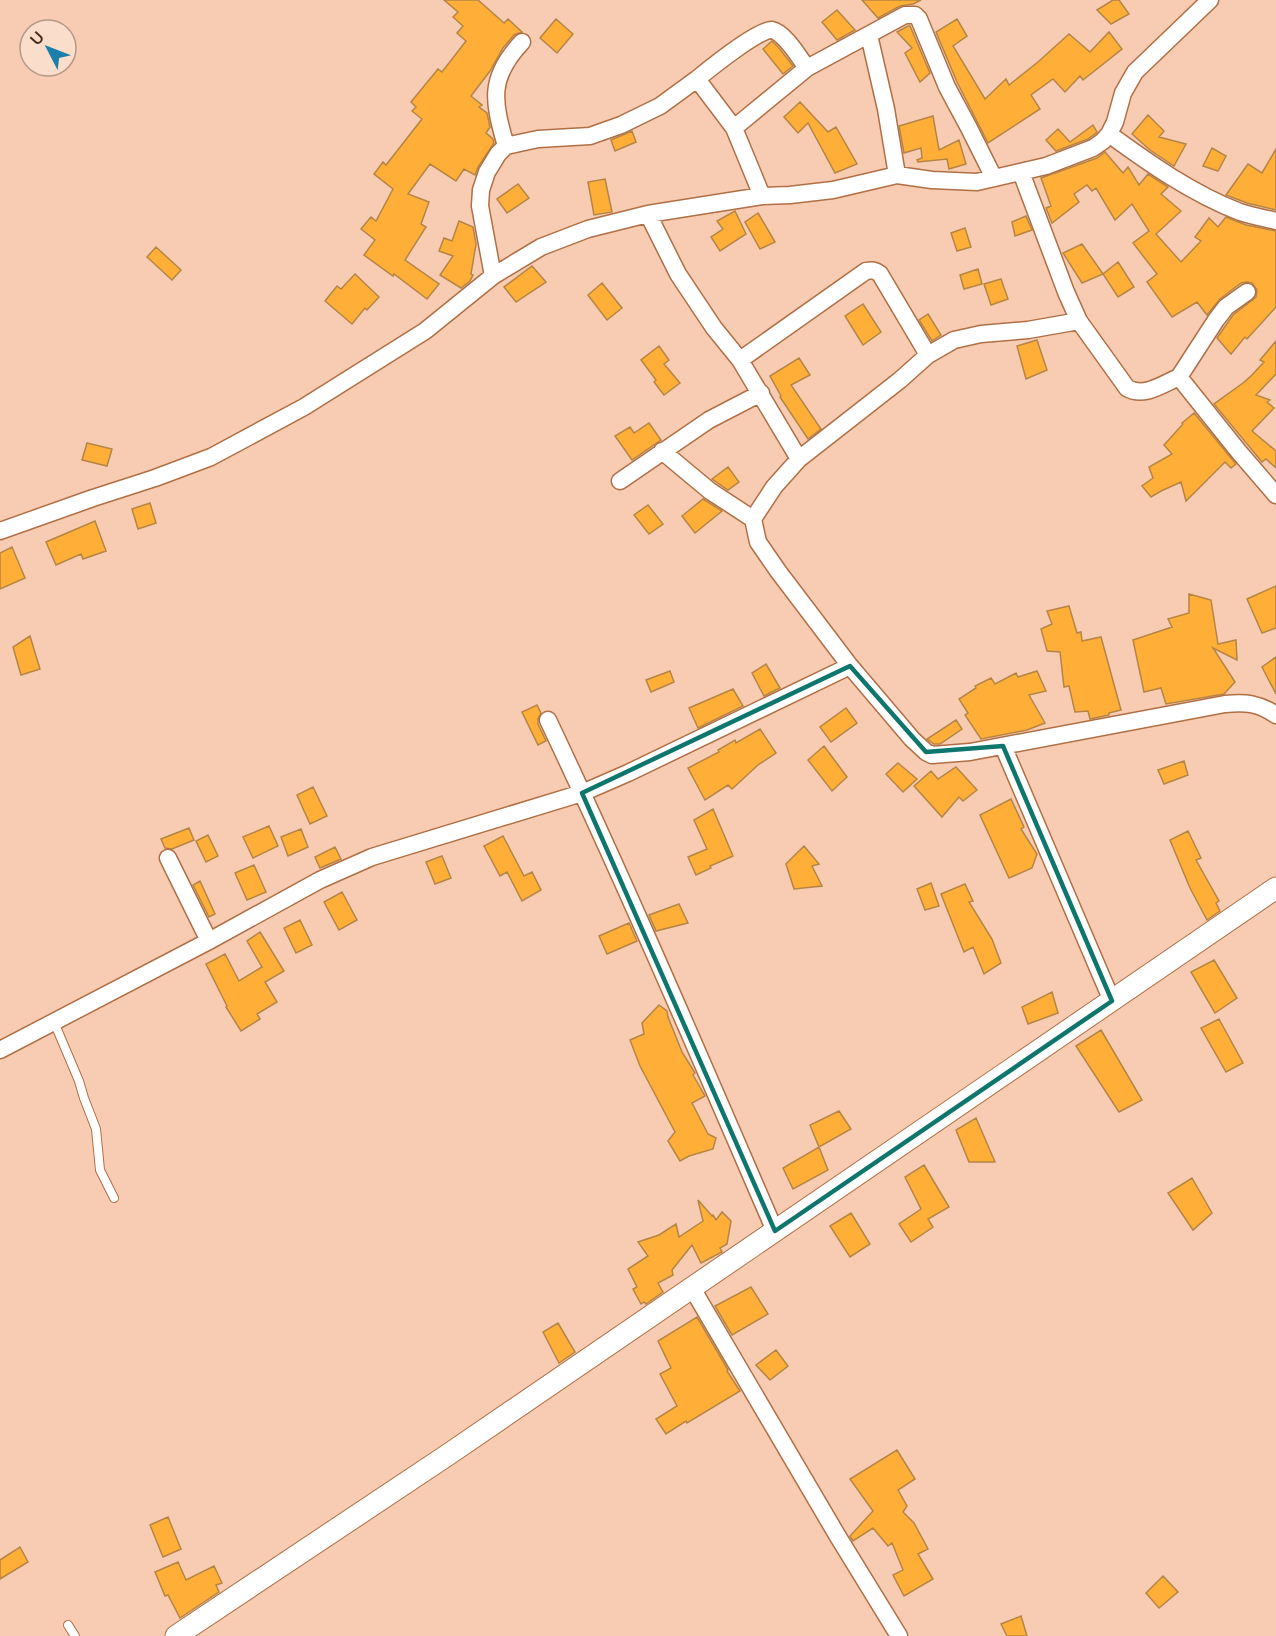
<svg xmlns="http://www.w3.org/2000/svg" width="1276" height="1636" viewBox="0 0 1276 1636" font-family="Mulish,sans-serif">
<rect width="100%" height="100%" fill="#f8ccb2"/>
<path fill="#ffaf37" stroke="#b58545" stroke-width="1.5" d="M444,0h34l26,23 4,-4 14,13 -8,3 -11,13 -13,23 -19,25 11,9 -3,2 8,6 3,14 -4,6 7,6 1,4 -16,24 -3,8 -11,-6 -8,12 -26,-17 -22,30 21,8 -8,22 5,3 -21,33 34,24 -12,15 -33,-25 -1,2 -29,-21 11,-15 -14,-11 10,-12 5,4 17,-32 -19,-15 9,-12 3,3 36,-46 -10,-8 4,-4 -5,-5 27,-33 4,3 24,-31 -9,-8 6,-7 -10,-9 5,-5z
M862,0h59l-8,4 -13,2 -22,12z
M1113,0h6l10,14 -18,10 -14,-14z
M837,10l18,20 -18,10 -15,-18z
M556,19l17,15 -16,19 -17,-15z
M957,19l10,17 -14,10 32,53 21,-20 3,6 29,-23 31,-28 21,18 19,-20 13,17 -39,31 -3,-4 -15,16 -12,-13 -22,16 9,14 -52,34 -31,-61 -21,-50z
M908,26h2l20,47 -10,9 -15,-29 7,-5 -15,-16z
M772,41l7,7 14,18 -10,8 -20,-25z
M800,102l28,30 8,-5 21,37 -22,9 -27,-50 -10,10 -14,-16z
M1148,115l16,16 -5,6 27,7 -12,22 -24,-16 -18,-16z
M933,116l6,34 20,-10 7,24 -17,5 -2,-10 -29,3 -1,-2 5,-2 -1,-10 -17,5 -5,-27z
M1093,125l4,7 -1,1 -8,6 -32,12 -10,-11 12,-11 12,13z
M632,131l4,11 -21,9 -4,-11z
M1212,148l14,8 -8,15 -15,-5z
M1276,149v61l-29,-7 -21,-8 22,-31 14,9z
M1105,152l18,21 5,-6 11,18 9,-11 20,13 -7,7 20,17 -25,23 25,28 20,-21 -6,-4 14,-19 9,9 8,-10 20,8 30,6v76l-29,32 -2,-2 -14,17 -14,-16 16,-23 23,-18 1,-7 -5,-7 -5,-1 -6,1 -21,16 -13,16 -10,-13 -25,15 -25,-35 10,-8 -24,-31 16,-12 -17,-27 -17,16 -19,-32 -4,3 -5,-6 -13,9 5,8 -27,21 -6,-15 5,-2 -10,-28 56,-20z
M605,179l7,33 -18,3 -6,-33z
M518,184l11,14 -22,15 -10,-14z
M735,211l11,23 -26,17 -9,-14 12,-8 -6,-8z
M758,213l17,29 -15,7 -15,-27z
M1026,216l6,14 -17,6 -3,-14z
M459,221l14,6 3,17 -5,30 2,1 -3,6 -9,7 -21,-13 13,-19 -14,-5 5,-13 8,3z
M965,228l6,19 -14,4 -6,-18z
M1082,244l21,30 -21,9 -19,-30z
M156,247l25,23 -9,10 -25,-23z
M1118,262l16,25 -16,10 -15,-23z
M532,266l14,16 -30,20 -12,-15z
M978,269l4,15 -18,5 -4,-14z
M355,274l24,23 -12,13 -2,-2 -13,16 -27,-23 12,-15 4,3z
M1001,279l7,20 -17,6 -7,-21z
M602,283l20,25 -15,12 -19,-25z
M863,304l18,28 -18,13 -18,-29z
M928,314l13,21 -9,6 -13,-21z
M1037,340l10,30 -21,9 -9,-33z
M1276,341v33l-20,21 14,5 -3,2 7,6 -22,23 24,20v17l-10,-9 -4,3 -48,-58 29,-21 9,-8 12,-13 -4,-2z
M659,346l10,14 -5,4 16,19 -16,12 -10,-13 2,-2 -15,-20z
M799,358l11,17 -19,10 30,44 -13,10 -28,-42 1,-1 -11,-20z
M1194,413l42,51 -5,4 -6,-6 -39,39 -5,-19 -20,9 -10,6 -9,-11 11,-8 -4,-11 23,-13 -8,-9 19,-21 -1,-1z
M649,423l12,17 -29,20 -17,-24 15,-9 4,6z
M87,443l25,6 -5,17 -25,-6z
M728,467l11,15 -11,8 -16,-11z
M703,499l19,12 -27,22 -13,-17z
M150,503l6,20 -18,6 -6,-20z
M648,505l15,19 -14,10 -15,-19z
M95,521l11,30 -23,8 -2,-5 -25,11 -10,-23z
M12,547l13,31 -25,11v-36z
M1276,586v42l-14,5 -15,-34z
M1189,594l22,6 7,44 18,-4 1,20 -24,-12 22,34 -11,12 -58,10 -5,-16 -17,4 -11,-52 39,-13 -4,-8 21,-6z
M1069,606l8,27 4,-1 1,9 19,-4 20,73 -12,3v2l-19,4 -2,-8 -13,1 -6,-26 -5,1 -4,-35 -13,-1 -6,-22 11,-5 -5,-13z
M30,636l10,33 -19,6 -8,-28z
M1276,657v37l-14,-27z
M766,664l14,24 -16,8 -12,-23z
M670,671l4,11 -23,10 -5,-12z
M1037,671l9,20 -17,4 16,28 -18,7 -46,9 -16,-24 3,-2 -9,-14 17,-11 -1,-2 16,-8 4,6 21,-11 2,4z
M733,689l10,17 -45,22 -9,-20z
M537,705l4,8 -3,6v5l8,17 -8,4 -16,-33z
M846,708l11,15 -26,19 -11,-15z
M956,720l6,9 -22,15h-6l-7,-5z
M760,729l16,24 -18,12 -26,24 -4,-4 -23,15 -17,-32 31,-16 -1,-2 17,-10 1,3z
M824,746l23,31 -15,14 -24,-31z
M1184,761l4,14 -24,9 -6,-14z
M898,763l19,16 -14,13 -17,-18z
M956,767l21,23 -14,11 -4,-4 -17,20 -28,-31 17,-15 7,8z
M313,787l14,29 -17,8 -13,-29z
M1011,799l13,28 -3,2 16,25 -5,14 -23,10 -29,-63z
M713,809l20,47 -23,10 1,2 -15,7 -8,-18 19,-8 -13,-29z
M269,826l9,20 -25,12 -10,-21z
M189,828l5,12 -22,9 -7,-1 -4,-9z
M301,829l7,18 -20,9 -7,-19z
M1188,831l13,27 -5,2 23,41 -3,2 4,8 -13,9 -17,-32 -20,-48z
M208,835l10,21 -12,6 -10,-21z
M503,836l21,40 8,-4 9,18 -19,11 -15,-29 -7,4 -16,-30z
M804,846l15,18 -7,2 10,20 -28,3 -8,-25z
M335,847l6,12 -21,9 -5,-11z
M442,856l9,22 -16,6 -9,-22z
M254,865l12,27 -19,8 -12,-27z
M200,881l15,33 -6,3 -16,-32z
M931,883l8,23 -14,4 -8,-21z
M965,884l8,17 -4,1 23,37 9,24 -17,11 -11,-27 -9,5 -23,-58z
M342,892l15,28 -18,10 -15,-28z
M679,904l9,19 -32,8 -7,-16z
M300,920l12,25 -16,8 -12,-25z
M629,923l8,18 -30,13 -8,-18z
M260,932l24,39 -19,11 12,20 -20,12 3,5 -19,12 -15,-24 1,-1 -21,-42 19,-10 14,27 23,-14 -15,-26z
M1214,960l23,38 -22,15 -24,-41z
M1052,992l6,21 -30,11 -6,-17z
M659,1005l8,6 1,6 14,35 13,21 -2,2 12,21 -13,7 16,31 8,4 -3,11 -24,7 -9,5 -12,-20 7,-9 -35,-66 -10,-26 14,-6 -2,-11z
M1219,1019l24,44 -17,9 -25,-44z
M1101,1030l41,70 -23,12 -43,-66z
M839,1111l12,18 -32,18 -9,-22z
M976,1118l19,44h-26l-13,-32z
M819,1147l9,23 -35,19 -10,-21z
M924,1165l25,42 -21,12 5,8 -22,15 -12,-18 22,-15 -16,-32z
M1192,1178l20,35 -19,17 -25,-37z
M698,1200l14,16 1,-1 3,5 6,-8 9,9 -4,23 -7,4 2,4 -21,11 -9,-18 -20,25 1,5 -15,8 5,9 -17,12 -2,-2 -3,2 -8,-15 4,-2 -9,-18 20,-13 -10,-14 21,-7 17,-11 3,13 24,-16z
M851,1213l19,31 -20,13 -20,-31z
M751,1287l17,27 -36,21 -17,-29z
M697,1317l31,53 -1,1 13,20 -53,32 -1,-2 -20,13 -10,-15 21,-13 -17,-32 11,-6 -13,-27z
M558,1323l17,29 -16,11 -16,-31z
M776,1350l12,16 -18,14 -14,-15z
M897,1450l18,29 -17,11 9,16 -4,6 11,11 14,26 -10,5 15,25 -29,17 -11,-21 10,-5 -11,-27 -4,3 -15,-18 -20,13 -3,-5 23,-25 -23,-32z
M168,1517l13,32 -18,8 -13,-32z
M20,1547l8,15 -28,17v-19z
M178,1562l8,18 28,-14 8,17 -6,2 3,7 -39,26 -12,-23 -3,1 -10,-24z
M1163,1576l15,16 -19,16 -13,-15z
M1021,1616l6,20h-20l-6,-12z"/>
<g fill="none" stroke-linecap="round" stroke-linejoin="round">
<defs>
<path id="service" d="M54,1022l25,59 5,17 12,31 4,41 14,28
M68,1625l7,11"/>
<path id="minor" d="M869,35l17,74 11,66
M734,128l73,-60
M1109,134c41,30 84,60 131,78 12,4 24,6 36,9
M506,146c-13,-45 -18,-68 16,-104
M1021,172l45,120 13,29 48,67c17,10 36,-4 52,-11l60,75 37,43
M762,196l-28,-68 -37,-49c11,-9 63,-51 75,-49 13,3 27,27 35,38l98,-53h10l4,4 28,68 22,41 25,50
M648,214l30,60 36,54 26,32 59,99
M493,276l-13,-70 1,-16 6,-18 11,-18 8,-8 32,-7 52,-3 31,-11 39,-19 37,-27
M740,360l126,-89c6,-1 9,-1 14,3l48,81
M1179,377l37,-57 10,-13 21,-15
M662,451l48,40 43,28
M620,481l89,-61 52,-27
M0,531l93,-33 62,-20 56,-21 93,-50 121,-76 68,-55 48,-29 47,-18 60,-15 114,-18 28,-1 43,-5 64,-15 35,5 45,2 69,-16 47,-18 10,-7 6,-7 6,-12 8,-29 12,-21 75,-72
M850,666l-72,-95 -20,-29 -5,-23 21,-32 25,-28 101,-79 28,-25 26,-15 27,-6 47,-4 51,-9
M548,720c80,169 153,340 227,511
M1003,746l109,255
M168,858l41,83
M0,1050l209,-109 111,-61 52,-23 210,-64 46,-20 222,-107 62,73 14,13 6,3 38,-3 255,-48c21,-2 33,-1 51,11
M692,1288l145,247 62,101"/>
<path id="tertiary" d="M176,1636l273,-182 827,-566"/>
</defs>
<use href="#service" stroke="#b06f45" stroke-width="10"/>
<use href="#minor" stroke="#b06f45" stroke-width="19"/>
<use href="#tertiary" stroke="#b06f45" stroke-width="23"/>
<use href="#service" stroke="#fff" stroke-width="8"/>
<use href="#minor" stroke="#fff" stroke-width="16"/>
<use href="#tertiary" stroke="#fff" stroke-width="21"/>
</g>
<path fill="none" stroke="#0f766e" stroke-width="4.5" stroke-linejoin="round" d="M850,666l76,86 77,-6 109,255 -337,230 -193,-438z"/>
<g transform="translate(48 48) rotate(312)"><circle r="28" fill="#faddcb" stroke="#b49785" stroke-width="1.5"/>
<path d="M0-4.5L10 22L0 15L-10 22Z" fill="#1a7faa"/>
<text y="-9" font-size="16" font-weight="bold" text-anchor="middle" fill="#4b2f1d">U</text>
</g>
</svg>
